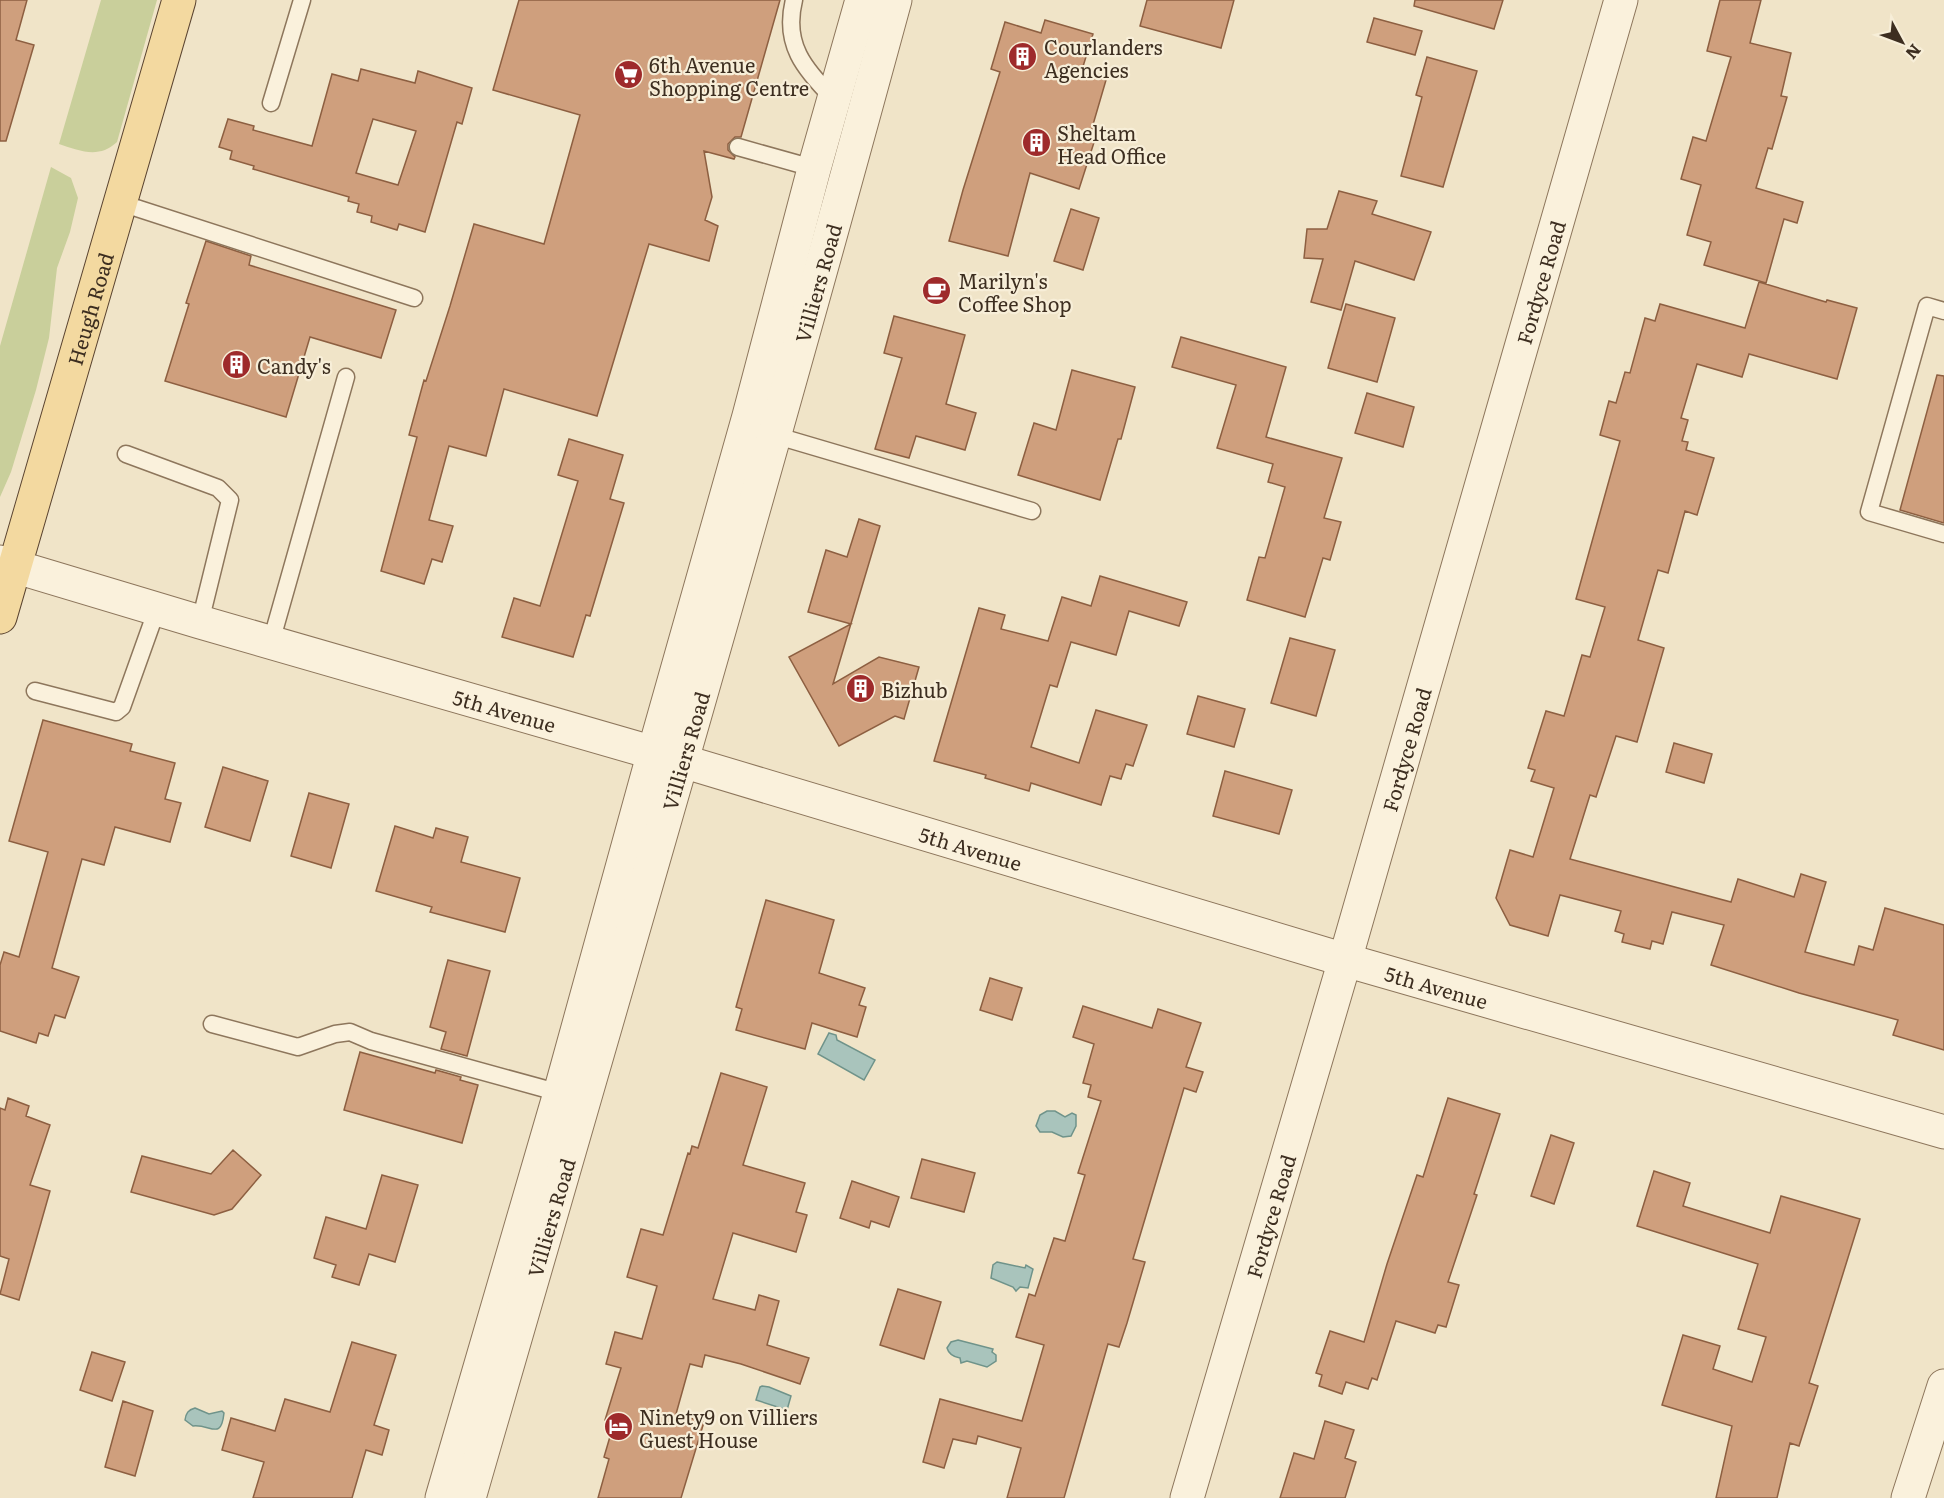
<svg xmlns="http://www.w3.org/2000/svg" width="1944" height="1498" viewBox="0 0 1944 1498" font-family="Literata,serif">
<rect width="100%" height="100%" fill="#f0e4c8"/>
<path fill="#c9cf9b" d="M101,0h56l-40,142c-18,17 -37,9 -58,2z
M51,167l20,11 7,20 -8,34 -13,36 -8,70 -13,52 -25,82 -11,25v-151z"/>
<path fill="#a9c4bc" stroke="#6f938a" stroke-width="1.5" d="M829,1033l7,2 1,5 38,20 -11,20 -46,-26z
M1047,1111h8l10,6 7,-4 4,2v11l-5,10 -8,1 -11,-5h-12l-4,-6 4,-11z
M997,1262l28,6 1,-3 7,4 -5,19 -8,-1 -4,4 -3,-4 -22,-9 2,-13z
M958,1340l35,9 -1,3 4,3v6l-9,6 -20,-6 -6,2 -1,-5c-6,-1 -11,-3 -13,-10l4,-6z
M762,1386l7,1 22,9 -4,14 -31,-10 4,-13z
M195,1408l14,6 13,-3 2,2c-3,28 -13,11 -31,13l-8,-6c1,-7 3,-10 10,-12z"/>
<path fill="#cf9f7d" stroke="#8d5f41" stroke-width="1.5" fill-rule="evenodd" d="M0,0h27l-11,40 18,5 -28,96h-6z
M519,0h261l-39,137h-6l-7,7v6l7,7 -1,2 -30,-8 8,46 -7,23 13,6 -9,35 -60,-17 -52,172 -93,-27 -18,67 -37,-10 -20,74 24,6 -11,36 -10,-3 -8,25 -43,-13 36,-134 -8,-2 15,-55 2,1 24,-75 24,-82 70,20 36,-129 -87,-25z
M1147,0h87l-13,48 -81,-22z
M1415,0h88l-9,29 -80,-23z
M1720,0h41l-11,43 41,10 -10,43 6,1 -15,52 -4,-1 -12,40 47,14 -6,21 -13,-4 -18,64 -62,-18 7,-23 -24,-7 14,-50 -20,-6 12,-42 13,4 25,-84 -24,-6z
M1374,18l48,13 -7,24 -48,-13z
M1045,20l48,14 -12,39 25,7 -14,48 6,2 -19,59 -49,-16 -22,83 -59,-15 14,-51 37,-118 -9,-3 14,-47 36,11z
M1427,57l50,14 -34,116 -42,-11 21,-79 -6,-2z
M361,69l54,14 3,-12 54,17 -10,36 -5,-2 -32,110 -26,-8 -2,6 -26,-8 1,-6 -15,-4 2,-8 -11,-3 1,-4 -96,-28 1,-3 -24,-7 2,-8 -13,-4 9,-28 26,7 -1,4 59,16 20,-72 26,7zM373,119l43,12 -18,54 -42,-12z
M1339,191l38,10 -5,13 59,18 -17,48 -59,-19 -14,49 -30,-8 12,-43 -19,-1 3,-29h20z
M1071,209l28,9 -16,52 -29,-9z
M206,241l45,15 -2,9 147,45 -15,48 -71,-21 -24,80 -121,-36 24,-77 -3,-1z
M1759,282l67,20 1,-2 30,8 -20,71 -88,-25 -7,23 -45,-13 -16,54 7,2 -6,21 6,1 -2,8 28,8 -17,57 -12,-4 -17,62 -10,-3 -20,70 26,8 -27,94 -21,-6 -20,61 -6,-2 -20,64 161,43 7,-23 56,18 7,-23 25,8 -21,70 49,13 5,-19 14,4 12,-42 59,17v125l-51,-15 5,-15 -99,-27 -88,-28 13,-40 -52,-13 -9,32 -11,-3 -2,8 -28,-7 2,-8 -9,-3 6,-20 -61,-16 -12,41 -38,-11 -14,-27 14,-48 23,7 21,-69 -23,-7 4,-11 -7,-2 18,-57 18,5 18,-61 8,2 15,-50 -29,-8 44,-158 -20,-6 9,-34 7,2 9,-31 5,1 15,-55 10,3 5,-17 85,24z
M1346,304l49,14 -18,64 -49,-14z
M894,316l71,19 -19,69 30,9 -11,37 -49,-14 -7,22 -34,-9 27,-91 -18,-5z
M1181,337l105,30 -20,70 76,21 -18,60 17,4 -11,38 -7,-2 -18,59 -58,-17 12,-43 6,1 20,-71 -17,-5 5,-18 -56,-16 19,-63 -64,-18z
M1072,370l63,17 -14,52h-3l-18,61 -82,-25 16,-52 22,7z
M1937,375l7,1v147l-44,-13z
M1367,393l47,14 -11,40 -48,-14z
M569,439l54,16 -13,44 14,4 -34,113 -4,-1 -13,42 -71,-20 12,-39 26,8 38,-125 -20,-6z
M859,519l21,7 -47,158 46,-27 40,10 -15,52 -9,-3 -56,30 -50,-89 62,-33 -43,-12 18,-62 21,7z
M1100,576l87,26 -8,24 -50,-15 -13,44 -45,-13 -14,45 -7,-2 -19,62 48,16 17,-53 51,15 -14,41 -7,-2 -5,15 -11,-3 -9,29 -70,-22 -2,8 -44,-13 1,-3 -52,-14 45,-153 26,7 -4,14 47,12 14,-44 29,9z
M1290,638l45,12 -19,66 -45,-13z
M1198,696l47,13 -11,38 -47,-13z
M43,720l89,24 -2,7 45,12 -10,36 16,4 -11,39 -55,-15 -11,38 -22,-6 -30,109 27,9 -14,41 -10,-3 -7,21 -9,-3 -3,10 -36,-12v-66l4,-13 15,5 29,-105 -39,-11z
M1674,743l38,11 -8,29 -38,-11z
M223,767l45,14 -18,60 -45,-14z
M1225,771l67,19 -13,44 -66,-18z
M309,793l40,11 -18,64 -40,-12z
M395,826l38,12 3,-10 32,9 -7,25 59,16 -15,54 -75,-20 2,-5 -56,-16z
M766,900l68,20 -15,53 46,15 -6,17 7,2 -9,30 -45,-14 -7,26 -69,-19 6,-21 -6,-2z
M448,960l42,11 -23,85 -26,-7 5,-17 -16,-5z
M990,978l32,10 -10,32 -32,-10z
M1083,1006l69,22 6,-19 43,14 -15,44 17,5 -7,20 -12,-4 -51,171 12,3 -18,61 -8,24 -11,-3 -44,154h-57l14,-50 -43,-12 -2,8 -23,-5 -9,29 -21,-6 17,-63 82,22 22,-76 -28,-8 13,-43 6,2 19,-58 11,3 20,-66 -7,-2 23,-72 -13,-4 3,-12 -8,-2 11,-39 -21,-7z
M360,1052l75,21 1,-3 25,7 -1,3 18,5 -16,58 -118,-33z
M721,1073l46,14 -24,78 62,18 -9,29 11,3 -11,37 -63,-19 -20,66 42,11 4,-15 20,6 -12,44 42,13 -9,26 -59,-20 -36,-9 -3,12 -12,-3 -14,50 28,8 -23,76h-83l11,-39 -5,-2 10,-34 -9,-3 16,-52 -15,-4 9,-32 27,7 15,-53 -30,-9 14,-48 22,6 25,-82 2,1 2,-8 6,2z
M8,1098l21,8 -3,10 24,9 -20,60 20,6 -31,109 -19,-6 9,-35 -9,-3v-148l5,2z
M1448,1098l52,16 -26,80 3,1 -29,87 11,3 -13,42 -8,-2 -3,8 -39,-12 -19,59 -5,-2 -4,11 -22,-7 -4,12 -23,-8 3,-11 -6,-2 14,-42 34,11 23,-78 30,-89 6,2z
M1551,1135l23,8 -20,61 -23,-8z
M233,1150l28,25 -29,34 -18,6 -83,-23 11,-36 69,18z
M922,1159l53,14 -11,39 -53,-14z
M1654,1171l36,12 -7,23 87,27 11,-37 79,23 -51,164 9,3 -19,60 -9,-3 -13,55h-61l16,-72 -70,-21 21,-70 37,11 -7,23 39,13 14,-45 -28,-8 20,-65 -121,-38z
M382,1175l36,10 -23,77 -26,-8 -10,31 -27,-8 4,-12 -22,-7 12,-41 40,12z
M852,1181l47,16 -10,30 -18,-6 -2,7 -29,-10z
M898,1289l43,13 -17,57 -44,-14z
M352,1342l44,13 -22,70 15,5 -7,25 -16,-5 -14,48h-99l11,-36 -42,-12 9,-32 44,13 10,-32 45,13z
M92,1352l33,10 -13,39 -32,-11z
M123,1401l30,10 -18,65 -30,-9z
M1325,1421l29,9 -9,28 11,4 -11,36h-65l14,-45 20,6z"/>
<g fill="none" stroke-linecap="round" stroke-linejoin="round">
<defs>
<path id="service" d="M794,0c-11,44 10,69 40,99
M271,103l31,-103
M738,147l82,23
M121,203l293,95
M1944,311l-17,-5 -58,206 75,22
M774,435l258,76
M126,454l92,34 12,12 -30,122
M271,642l75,-265
M35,691l81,21 6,-5 35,-98
M212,1024l86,23 37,-13 15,-2 21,9 189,52"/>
<g id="minor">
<path id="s1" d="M0,562l200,60 482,139 663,199 599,172"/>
<path id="s2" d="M1187,1498l158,-538 276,-960"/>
<path d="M1908,1498l36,-112"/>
</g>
<g id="tertiary">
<path d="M442,1498l118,-405 94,-341 95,-336 65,-247 48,-169"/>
<path id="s3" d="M469,1498c144,-499 290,-997 426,-1498"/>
</g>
<g id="primary">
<path id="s4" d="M0,617l179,-617"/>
</g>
</defs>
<use href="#service" stroke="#8d765c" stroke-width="19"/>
<use href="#minor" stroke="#8d765c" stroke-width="35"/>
<use href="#tertiary" stroke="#8d765c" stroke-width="35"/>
<use href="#primary" stroke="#5b4430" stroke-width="35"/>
<use href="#service" stroke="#faf1dc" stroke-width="16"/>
<use href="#minor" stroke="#faf1dc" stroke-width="33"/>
<use href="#tertiary" stroke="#faf1dc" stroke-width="33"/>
<use href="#primary" stroke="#f3d9a0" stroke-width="33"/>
</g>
<defs>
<symbol id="building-disc" viewBox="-11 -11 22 22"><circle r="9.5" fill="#9e2a2b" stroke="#f7eed8"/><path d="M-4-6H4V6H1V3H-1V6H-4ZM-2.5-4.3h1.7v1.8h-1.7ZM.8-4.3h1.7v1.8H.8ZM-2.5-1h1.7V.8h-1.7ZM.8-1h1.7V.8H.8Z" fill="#fff"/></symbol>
<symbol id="supermarket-disc" viewBox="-11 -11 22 22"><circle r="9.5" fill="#9e2a2b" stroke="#f7eed8"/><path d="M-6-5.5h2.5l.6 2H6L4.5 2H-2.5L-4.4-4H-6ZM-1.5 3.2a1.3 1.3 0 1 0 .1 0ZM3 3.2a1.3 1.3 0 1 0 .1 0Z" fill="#fff"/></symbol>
<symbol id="cafe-disc" viewBox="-11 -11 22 22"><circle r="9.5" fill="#9e2a2b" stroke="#f7eed8"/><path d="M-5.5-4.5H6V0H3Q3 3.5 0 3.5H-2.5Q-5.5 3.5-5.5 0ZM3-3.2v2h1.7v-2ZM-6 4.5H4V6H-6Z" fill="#fff"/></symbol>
<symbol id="hotel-disc" viewBox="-11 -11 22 22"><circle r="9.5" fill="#9e2a2b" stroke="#f7eed8"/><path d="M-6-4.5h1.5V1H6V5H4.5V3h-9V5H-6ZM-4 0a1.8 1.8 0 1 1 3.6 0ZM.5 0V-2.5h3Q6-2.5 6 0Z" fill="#fff"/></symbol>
</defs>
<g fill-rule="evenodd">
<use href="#building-disc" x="1006" y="40" width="33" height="33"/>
<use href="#supermarket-disc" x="612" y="58" width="33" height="33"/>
<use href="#building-disc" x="1020" y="126" width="33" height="33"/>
<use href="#cafe-disc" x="920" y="274" width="33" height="33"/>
<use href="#building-disc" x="220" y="348" width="33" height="33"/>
<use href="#building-disc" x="844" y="672" width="33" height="33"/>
<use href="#hotel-disc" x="602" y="1410" width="33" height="33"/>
</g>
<g text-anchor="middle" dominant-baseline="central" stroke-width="4.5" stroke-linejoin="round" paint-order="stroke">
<g font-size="20" fill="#3d2e20" stroke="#f7eed8" text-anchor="start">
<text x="1044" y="46">Courlanders<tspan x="1044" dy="23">Agencies</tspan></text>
<text x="649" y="64">6th Avenue<tspan x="649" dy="23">Shopping Centre</tspan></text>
<text x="1057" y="132">Sheltam<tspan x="1057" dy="23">Head Office</tspan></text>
<text x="958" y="280">Marilyn's<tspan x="958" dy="23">Coffee Shop</tspan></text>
<text x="257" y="365">Candy's</text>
<text x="881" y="689">Bizhub</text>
<text x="639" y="1416">Ninety9 on Villiers<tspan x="639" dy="23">Guest House</tspan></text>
</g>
<g font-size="20" fill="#3d2e20" stroke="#f7eed8">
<text stroke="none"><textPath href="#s3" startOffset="1264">Villiers Road</textPath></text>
<text stroke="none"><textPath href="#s2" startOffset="1266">Fordyce Road</textPath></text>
<text stroke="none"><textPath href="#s4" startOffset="321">Heugh Road</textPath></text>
<text stroke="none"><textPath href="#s1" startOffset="526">5th Avenue</textPath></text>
<text stroke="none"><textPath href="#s2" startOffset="780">Fordyce Road</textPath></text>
<text stroke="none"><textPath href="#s3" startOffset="778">Villiers Road</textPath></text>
<text stroke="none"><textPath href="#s1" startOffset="1012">5th Avenue</textPath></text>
<text stroke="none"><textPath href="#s1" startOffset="1498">5th Avenue</textPath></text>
<text stroke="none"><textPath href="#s2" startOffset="294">Fordyce Road</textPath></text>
<text stroke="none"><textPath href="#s3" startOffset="292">Villiers Road</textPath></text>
</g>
</g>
<g transform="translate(1902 42) rotate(131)" stroke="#f7eed8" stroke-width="4.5" paint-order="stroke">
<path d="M0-4.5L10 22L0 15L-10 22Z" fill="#3d2e20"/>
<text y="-9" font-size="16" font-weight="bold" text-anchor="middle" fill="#3d2e20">N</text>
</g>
</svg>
